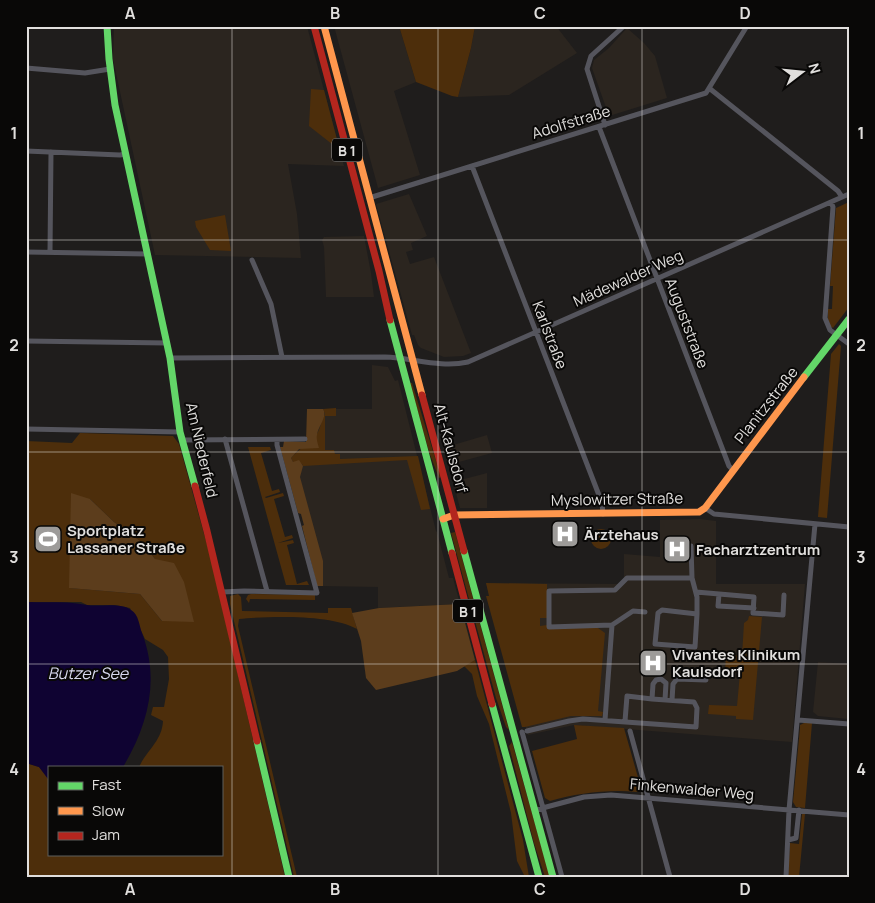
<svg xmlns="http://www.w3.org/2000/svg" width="875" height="903" viewBox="0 0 875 903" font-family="Manrope,sans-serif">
<rect width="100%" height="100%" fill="#1f1d1c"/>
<path fill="#2b251f" d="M114,26h193l37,140 -56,-2 9,50 4,44 -146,-3 -42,-196z
M334,26h50l5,3 10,-3 17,56 -22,9 26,84 -42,13z
M475,26h81l21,27 -68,42 -51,2 13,-49z
M627,28l17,15 11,13 12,42 -58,18 -17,-48 2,-8 15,-12z
M409,194l18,42 -16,7 2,7 -7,2 4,12 24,-7 37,96 -8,3 -19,1 -23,-9 -3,-3 -4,-10h-2l-36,-131z
M364,236l7,37 3,24h-48l-2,-50 -2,-7 2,-3z
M372,365l16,2 7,14 3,-1 38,151 1,1 12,46h4l7,26 -82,4v-21l-58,-1 -37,-139h36l-12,-11v-27h65z
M487,435l5,18 -44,12 -5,-17z
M487,473v35h-27l-7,-26z
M700,519l16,2v63h89l-13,158 -218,-17 -46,10 -42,-152 138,1v-30l36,3v-37z
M818,662l31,2 -1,55 -30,-3 -5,-4z"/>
<path fill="#4d2e0b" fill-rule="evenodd" d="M399,26h76l-4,22 -13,49 -6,-1 -36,-14z
M311,89l13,1 15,57 -2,1 -28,-22z
M849,202v105l-16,21 -3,-2 -2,-7v-10h4l1,-23h-3l6,-78z
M225,215l6,36 -21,-1 -14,-23 -1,-6z
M839,344l2,2 -14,172 -9,-1 13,-163z
M410,383h2l29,94 -2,1 -10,-26z
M336,408v8h-11v34h9l1,4h5v5l78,-3 12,53 -9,1 -14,-50 -104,6 -1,-2 -9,-2 -2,-4c8,-9 16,-13 24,-21 5,-6 6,-16 10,-23l-2,-5z
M80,433l93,3 6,8 32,115 74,318h-259v-114l13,4 10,11v76h172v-87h-82c8,-17 23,-26 24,-46l-12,-6 2,-8h11l5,-28 -1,-22 -5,-7 -18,-11 -15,-31 -15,-3h-28l-6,-3h-55v-161l46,2zM90,499l24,23 29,21 12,16 38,62h-31l-22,-27 -70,-6z
M248,447h22l1,3 -10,3 11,38 7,-2 1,3 -15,5 1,1 17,-5 1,3 -10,3 11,38 7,-2 1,3 -15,5 15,-3 1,3 -7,2 10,39 10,-3 2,4h-23z
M591 539a10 10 0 1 1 20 0a10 10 0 1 1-20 0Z
M455,532l54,198 -3,-3 -10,-29 -45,-165z
M486,583l61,1v34h-7v8l7,-1v3h51l7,5 -7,78 5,1 -1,4h-31l-46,11h-3l-36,-131h3z
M238,594l3,3 1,14 86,2v-5h23l6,21c-25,-15 -89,-13 -118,-10l-1,7 59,251h-3l-64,-273v-8z
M251,594l64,1v5l-65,-1 -1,4 -3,-4 2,-4z
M749,616l13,1 -9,103 -17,-1v-3l-28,-2 1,-9 28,1 3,-33 -15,-1 1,-18 16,2 2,-33 4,-3z
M475,660l48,180 6,37h-4l-8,-16 -6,-48 -22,-89 -12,-28 -5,-22 -8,-8z
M804,723h8l-7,85 -9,-1 -3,-5 7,-74v-3z
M574,725l50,3 17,60 -4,4c-28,-3 -59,1 -87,9l-5,-3 -13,-47 45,-12z
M512,742l38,135h-5l-11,-34 -25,-97z
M802,814h3l-6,63h-11l2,-34 9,1z"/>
<path fill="#5c3d1c" d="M307,409h16c5,8 -5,17 -6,26 -1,4 1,9 2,13l-20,1 -8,9 2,4 6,-2 4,6 -3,11 23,84v25h-6l-15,-60 2,-1 -3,-11 -3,-1 -18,-66h3l1,-6 22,1z
M71,493l19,6 24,23 29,21 12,16 19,4 10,19 10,40 -32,-1 -22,-27 -71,-6z
M460,604l15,56 -18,11 -81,19 -10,-12 -5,-37 -9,-28 27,-5z"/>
<path fill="#0f0332" d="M26,602c21,1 41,-1 61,3 12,2 34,-3 44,5 8,5 8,15 11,23 18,47 6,92 -19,134h-74l-1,12 -9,-12 -13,-4z"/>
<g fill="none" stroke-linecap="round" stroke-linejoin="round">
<path stroke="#55555d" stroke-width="5" d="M26,68l59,5 25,-4
M709,88l129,103 4,6
M605,125l-18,-56 4,-13 33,-30
M599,127l130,339 4,4
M26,151l94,4 6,-1
M472,166l130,337 1,11
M369,198l337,-105 41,-67
M831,202l2,5 -8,111 5,12 19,14
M26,252l122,2
M50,252l1,-100
M252,260l19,44 11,53
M26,341l141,2
M170,358l215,-1c28,1 55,11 83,5l381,-168
M26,429l154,3
M225,439l42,152
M182,440l123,-1
M705,508l9,6 135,13
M691,546l1,32 5,19v17l-2,33 -40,-3 3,-31 4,-3 35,4
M222,592l22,-1 73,2 -40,-148v-5
M696,592l58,5 -1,16 30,2 1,-20
M719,594l-1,12 36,2
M612,625l21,-14 12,1
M672,700l1,-16 4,-5 29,1
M605,720l7,-95 -63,2v-36l66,-1 12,-12h65
M798,720l51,4
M625,721l2,-25 25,3
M527,731l42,-10 14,-2 113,8 1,-19 -3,-6 -42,-3 1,-15 3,-4 5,-1 5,4 -1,17
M630,731l40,146
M522,732l40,145
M535,810l49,-13 27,-2 238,20
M788,840l8,-2 3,-28
M786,877l3,-67 26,-286"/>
<path stroke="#63d668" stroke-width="7" d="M107,26l2,33 6,46 55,253 10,74 15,54
M390,320l62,233
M804,377l45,-58
M464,551l89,326
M492,704l47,173
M257,741l32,136"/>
<path stroke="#ff974d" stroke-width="7" d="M324,26l98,369
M443,519l11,-4 245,-3 6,-4 99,-131"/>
<path stroke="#b3261e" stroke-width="7" d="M314,26l65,245 11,49
M422,395l42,156
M195,486l12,45 50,210
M452,553l40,151"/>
</g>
<path fill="none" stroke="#e1dfdd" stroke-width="1" stroke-opacity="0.55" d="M232,26v851M438,26v851M642,26v851M26,240h823M26,452h823M26,664h823"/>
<defs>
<symbol id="hospital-square" viewBox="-11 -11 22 22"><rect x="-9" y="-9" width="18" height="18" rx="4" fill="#9d9b99" stroke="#090807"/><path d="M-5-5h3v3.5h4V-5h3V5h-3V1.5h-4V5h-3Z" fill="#fff"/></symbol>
<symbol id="stadium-square" viewBox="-11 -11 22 22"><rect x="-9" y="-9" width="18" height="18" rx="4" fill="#9d9b99" stroke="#090807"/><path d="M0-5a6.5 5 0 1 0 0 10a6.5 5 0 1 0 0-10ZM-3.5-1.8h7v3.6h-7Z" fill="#fff"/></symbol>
</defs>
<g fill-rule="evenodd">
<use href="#hospital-square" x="549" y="518" width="32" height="32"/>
<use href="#stadium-square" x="32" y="523" width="32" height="32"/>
<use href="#hospital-square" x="661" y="533" width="32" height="32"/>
<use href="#hospital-square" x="637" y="647" width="32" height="32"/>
</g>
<g text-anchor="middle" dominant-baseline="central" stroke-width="4" stroke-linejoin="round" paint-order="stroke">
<g fill="#090807" stroke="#a09e9d" stroke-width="1">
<rect x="332" y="138.5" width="30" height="23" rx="4"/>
<rect x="453" y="599.5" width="30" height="23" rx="4"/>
</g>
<g font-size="14" font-weight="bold" fill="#e1dfdd">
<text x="347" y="150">B 1</text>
<text x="468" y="611">B 1</text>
</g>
<g font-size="15" fill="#e1dfdd" stroke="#090807">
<text transform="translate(571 122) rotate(-17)">Adolfstraße</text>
<text transform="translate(628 278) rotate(-24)">Mädewalder Weg</text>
<text transform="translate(687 323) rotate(69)">Auguststraße</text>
<text transform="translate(550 335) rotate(69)">Karlstraße</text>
<text transform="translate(766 405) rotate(-52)">Planitzstraße</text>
<text transform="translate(451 448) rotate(75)">Alt-Kaulsdorf</text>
<text transform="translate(202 450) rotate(77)">Am Niederfeld</text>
<text transform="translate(617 499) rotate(-1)">Myslowitzer Straße</text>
<text transform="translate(692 789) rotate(5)">Finkenwalder Weg</text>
</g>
<g font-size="15" font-weight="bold" fill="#e1dfdd" stroke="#090807" text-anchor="start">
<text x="67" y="530">Sportplatz<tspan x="67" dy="17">Lassaner Straße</tspan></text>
<text x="584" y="534">Ärztehaus</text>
<text x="696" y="549">Facharztzentrum</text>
<text x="672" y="654">Vivantes Klinikum<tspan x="672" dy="17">Kaulsdorf</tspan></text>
</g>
<g font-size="16" font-style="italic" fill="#d8d9ef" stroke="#090807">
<text x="88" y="673">Butzer See</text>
</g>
</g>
<rect width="875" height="903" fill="none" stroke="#090807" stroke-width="55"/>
<rect x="48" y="766" width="175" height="90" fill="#090807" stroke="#5f5e5d"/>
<rect x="58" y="782" width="25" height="8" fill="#63d668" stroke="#5f5e5d"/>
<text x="92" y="790" font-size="15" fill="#e1dfdd">Fast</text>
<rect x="58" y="807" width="25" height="8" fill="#ff974d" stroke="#5f5e5d"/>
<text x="92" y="816" font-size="15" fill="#e1dfdd">Slow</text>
<rect x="58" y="832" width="25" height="8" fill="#b3261e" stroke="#5f5e5d"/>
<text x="92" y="840" font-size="15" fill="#e1dfdd">Jam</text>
<g transform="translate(802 72) rotate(74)" stroke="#090807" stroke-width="4" paint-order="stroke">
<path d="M0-4L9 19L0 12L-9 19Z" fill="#e1dfdd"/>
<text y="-8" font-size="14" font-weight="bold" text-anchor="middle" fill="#e1dfdd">N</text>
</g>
<rect x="28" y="28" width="820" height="848" fill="none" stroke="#e1dfdd" stroke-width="2"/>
<g font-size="16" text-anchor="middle" font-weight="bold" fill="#e1dfdd">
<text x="130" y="19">A</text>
<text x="335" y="19">B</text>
<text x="540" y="19">C</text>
<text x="745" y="19">D</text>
<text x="14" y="139">1</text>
<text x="861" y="139">1</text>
<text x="14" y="351">2</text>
<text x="861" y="351">2</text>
<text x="14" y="563">3</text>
<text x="861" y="563">3</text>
<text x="14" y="775">4</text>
<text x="861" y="775">4</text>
<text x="130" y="895">A</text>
<text x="335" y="895">B</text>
<text x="540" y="895">C</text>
<text x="745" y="895">D</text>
</g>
</svg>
